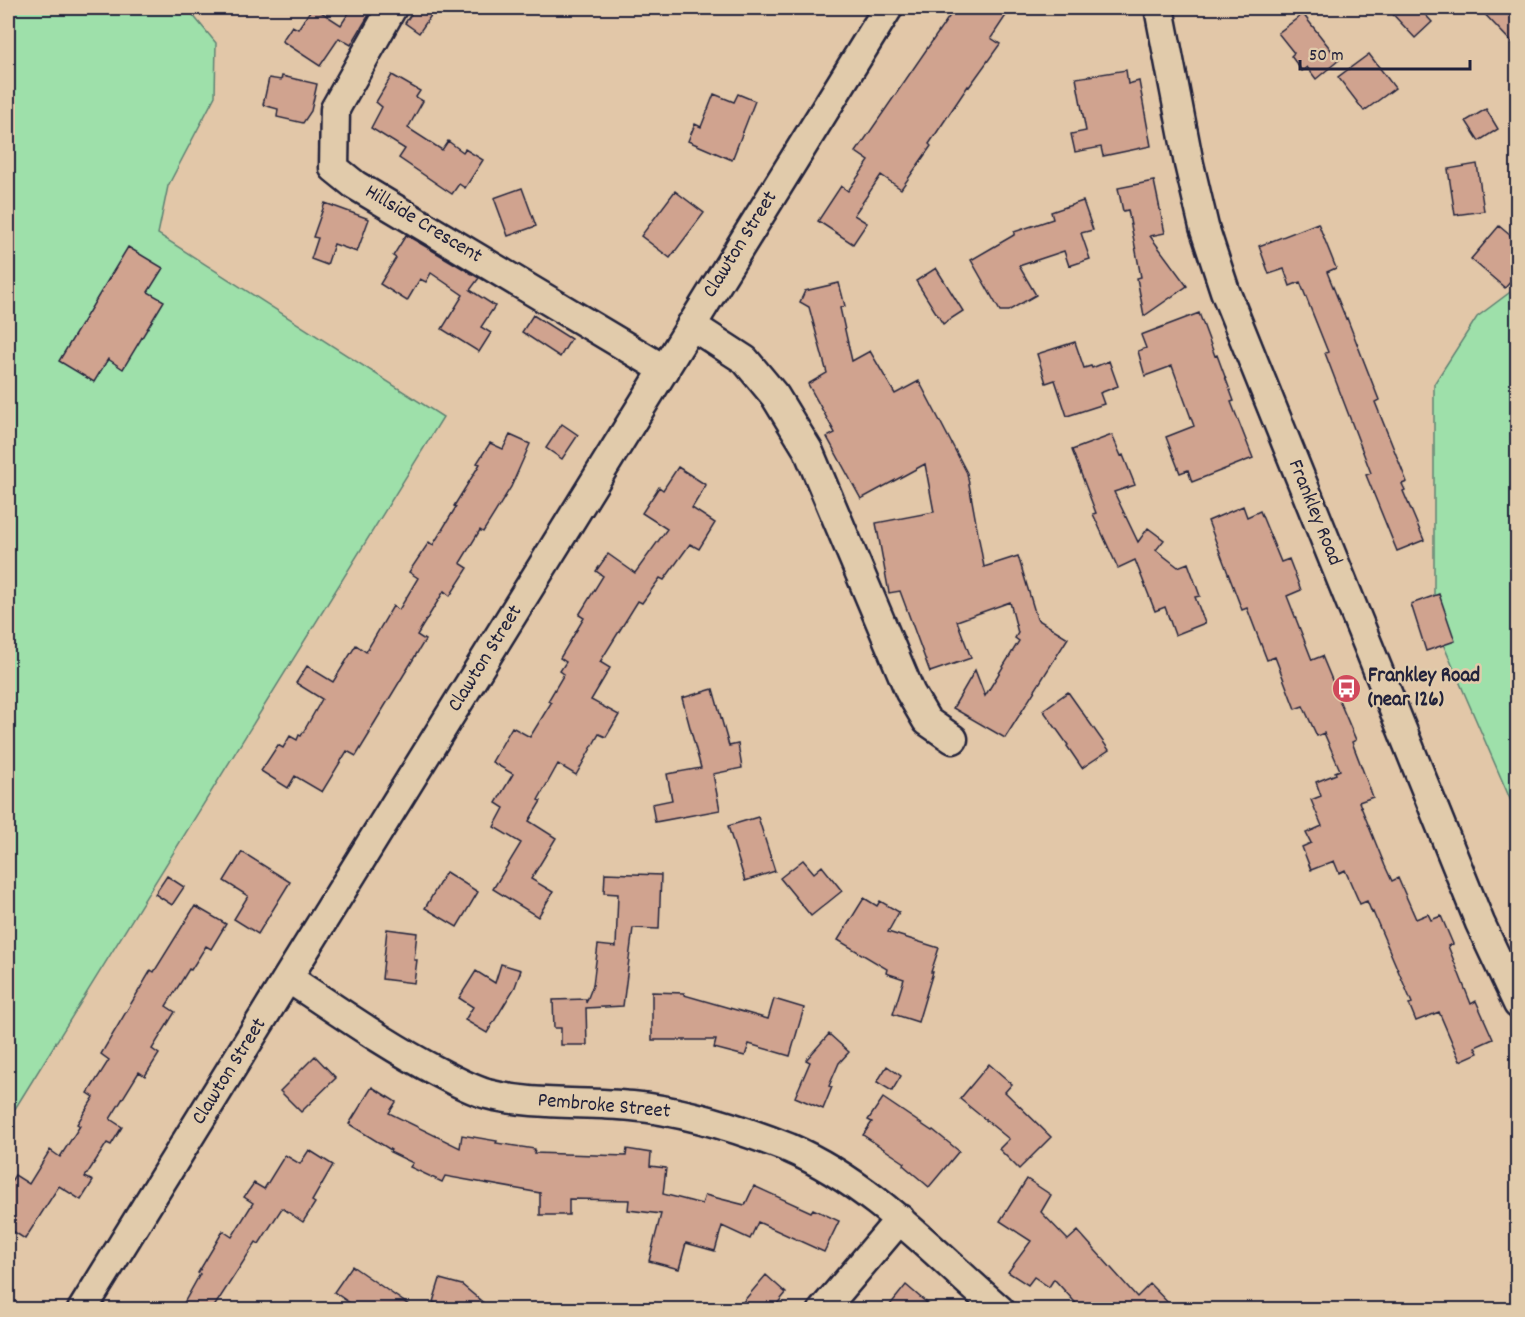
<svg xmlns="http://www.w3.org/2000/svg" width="1525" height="1317" viewBox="0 0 1525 1317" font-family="Dekko,sans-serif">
<rect width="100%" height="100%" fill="#e2c7a8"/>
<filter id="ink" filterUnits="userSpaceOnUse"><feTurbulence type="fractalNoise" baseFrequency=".0167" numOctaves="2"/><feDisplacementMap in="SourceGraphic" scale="12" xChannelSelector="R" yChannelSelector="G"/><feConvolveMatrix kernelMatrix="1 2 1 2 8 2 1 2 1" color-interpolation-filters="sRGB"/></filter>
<g filter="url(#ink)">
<path fill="#9ee0aa" stroke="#608172" stroke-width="1.5" d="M8,8h179l29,35 -1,53 -47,90 -10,48 285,183 -435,703z
M1517,287v528l-83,-192v-239l43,-67z"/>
<path fill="#d0a38f" stroke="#22223b" stroke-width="1.5" d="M312,8h3l26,17 11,-17h21l-22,37 -12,-7 -19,28 -38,-25 10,-15 6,3z
M415,8h21l-17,25 -14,-10z
M955,8h56l-20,30 9,6 -31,43 -1,-1 -39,58 2,2 -30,43 -20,-14 -27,40 13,8 -14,21 -35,-23 23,-35 7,5 21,-30 -13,-9z
M1387,8h32l13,14 -17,16z
M1479,8h39v41l-20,-21z
M1303,14l36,46 -23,19 -9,-12 -5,4 -11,-15 3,-3 -16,-20z
M1369,54l26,34 -31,23 -26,-34z
M1126,70l2,14 11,-3 12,65 -48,10 -2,-9 -26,5 -4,-18 15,-3 -10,-53z
M392,75l28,16 -4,6 7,4 -15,27 34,22 6,-9 15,11 2,-3 18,11 -18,28 -6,-4 -7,10 -53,-36 6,-9 -34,-21 11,-21 -6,-5z
M282,76l35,8 -6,27 -8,12 -26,-6 1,-8 -15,-4 6,-27 12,2z
M714,94l20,8 4,-8 17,7 -23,59 -44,-19 7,-17 6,3z
M1486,109l12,20 -19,12 -13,-20z
M1477,164l7,47 -29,4 -7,-46z
M1154,181l11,52 -15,3 37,50 -43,30 -7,-38 4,-1 -13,-67 -5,1 -5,-23z
M522,188l14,38 -28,10 -14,-38z
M675,191l29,22 -34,45 -29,-22z
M1083,201l10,29 -12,3 9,26 -21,7 -5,-15 -45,15 17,29 -28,16h-8l-29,-51 43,-25v-3l39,-13 -2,-7z
M325,203l44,16 -12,33 -23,-8 -7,21 -16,-6 7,-21 -5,-1z
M1318,223l18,45 -9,4 19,47 1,-1 32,82 -4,2 32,80 -5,2 3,6 -2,1 21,49 -27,11 -31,-76 5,-2 -46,-120 3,-1 -28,-70 -10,4 -6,-17 -15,5 -10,-28z
M1499,226l19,16v31l-13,15 -34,-29z
M406,235l73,43 -9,12 25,16 -14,21 10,6 -12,19 -37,-23 21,-34 -32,-22 -5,9 -6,-3 -13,22 -27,-17 16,-26 -3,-2z
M128,247l35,21 -15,24 16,9 -41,68 -15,-10 -14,23 -35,-21z
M936,268l27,43 -20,13 -27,-43z
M839,283l6,23 -5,2 12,53 18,-10 25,43 24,-13 48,92 17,94 34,-11 19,63 31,19 -63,100 -52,-30 22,-38 10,26 34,-55 -4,-3 3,-5 -8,-31 -53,19 14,37 -41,14 -30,-81 -11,2 -13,-70 58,-11 -9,-48 -64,35 -34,-62 8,-4 -27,-49 19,-11 -18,-66 -9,-5 5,-11z
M1199,313l16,43 2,-1 17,46 -3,1 22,56 -61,24 -4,-12 -8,3 -14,-36 28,-11 -22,-60 -27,10 -7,-25 8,-3 -5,-13z
M533,315l38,24 -11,18 -38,-25z
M1075,342l9,26 7,-2 1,2 17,-7 9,25 -18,7 4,11 -37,12 -12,-36 -9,3 -9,-29z
M562,424l16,11 -16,24 -16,-11z
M510,435l20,9 -19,43 -28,45 -3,-2 -20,33 8,5 -18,28 -6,-5 -27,44 8,5 -56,92 1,1 -14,23 -9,-5 -25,41 -27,-16 -7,12 -27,-17 17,-26 5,3 7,-12 7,4 2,-5 2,1 21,-37 -26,-16 11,-17 26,16 23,-37 10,7 27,-46 6,4 19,-32 -9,-6 20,-30 4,3 23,-38 -2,-1 26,-42 -3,-1 13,-20 13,6z
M1112,435l9,21 2,-1 12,30 -21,7 24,50 10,-14 16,12 -8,10 22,17 10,-4 12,33 -5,1 10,26 -30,12 -10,-28 -10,4 -20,-51 -17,8 -25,-54 3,-1 -24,-63z
M678,467l28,18 -14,23 23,15 -16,26 -9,-5 -26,36 -4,-2 -18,25 -4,-2 -38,61 10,6 -19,32 28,15 -13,22 -7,-3 -23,41 -18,-11 -20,36 3,1 -12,20 27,17 -25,41 22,13 -15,25 -45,-28 28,-46 -27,-16 10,-19 -8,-5 17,-29 -21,-12 20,-35 18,10 21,-34 -3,-2 16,-27 -4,-3 6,-9 -6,-4 24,-40 -5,-3 24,-39 -7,-5 12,-17 27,19 32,-44 -25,-16 17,-26 4,3z
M1243,506l4,11 13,-6 21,51 8,-3 12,31 -14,6 25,64 10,-4 15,36 -1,1 20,47 -4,2 21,55 -14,5 26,64 7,15 6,-3 18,41 12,-5 3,6 10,-4 12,28 -5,2 23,58 5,-3 17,38 -18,8 3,6 -18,8 -21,-49 -23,9 -7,-17 3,-1 -39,-91 -1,1 -5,-12 -7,3 -15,-34 -6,3 -5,-12 -23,9 -9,-23 9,-4 -5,-10 16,-7 -11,-26 10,-4 -5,-14 20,-8 -1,-2 5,-2 -16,-37 -7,3 -14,-30 -8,3 -20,-52 -8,3 -20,-52 -5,2 -34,-89z
M1439,594l16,47 -29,10 -15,-47z
M713,689l16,57 9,-2 4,24 -29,6 7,36 -65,12 -3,-18 20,-4 -5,-26 34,-6 -19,-70z
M1068,692l41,58 -27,18 -15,-22 1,-1 -25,-35z
M758,817l17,54 -30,10 -17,-55z
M242,852l48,30 -32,52 -24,-15 14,-23 -24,-15z
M803,860l11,13 8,-7 20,25 -31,25 -31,-38z
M446,872l32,20 -21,35 -32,-19z
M605,873l56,2 -2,54 -26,-1 -10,78 -37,2 1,37h-26v-17h-7l-1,-28 33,-1v4l7,-18 5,-40 18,2 2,-53 -14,-1z
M167,876l17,11 -12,18 -17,-11z
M864,898l13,8 3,-5 19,11 -11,20 51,16 -8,24h2l-15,50 -25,-8 11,-35 -18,-6 1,-4 -49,-29z
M195,906l31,18 -15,25 -5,-3 -15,24 -2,-1 -23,37 9,6 -23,37 7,5 -14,22 -6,-4 -29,47 12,8 -11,18 -4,-2 -22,34 8,4 -12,19 -22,-14 -34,53 -17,-11v-42l7,-11 14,9 21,-34 10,7 20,-31 -3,-2 17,-27 -6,-4 21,-33 -8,-6 50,-84 3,2z
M387,929l30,4 -3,27h3l-3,23 -32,-4z
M501,964l20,6 -6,17 -28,46 -22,-13 8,-13 -14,-9 17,-27 19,12z
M652,992l32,1v2l84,24 6,-20 30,9 -14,48 -41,-12 -4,12 -31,-8 2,-8h-64z
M829,1034l20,18 -10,11 -10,23 3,1 -9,22 -28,-12 15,-35 -4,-2z
M315,1056l21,22 -35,34 -21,-21z
M989,1064l23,20 -7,8 46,45 -32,32 -20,-20 10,-10 -49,-40z
M887,1066l14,10 -9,15 -15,-9z
M372,1087l24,15 -7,11 71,35 2,-13 35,6 -1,2 39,6 -1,4 92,3 1,-7 24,4 -1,13 16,2 -3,26 39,10 3,-9 40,10 9,-19 57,26 2,-3 26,12 -15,31 -66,-30 -8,17 -28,-13 -7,25 -29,-8 -7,26 -30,-8 12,-47 -33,-4 1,-10 -60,-1v16h-29v-22l-95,-17 -3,6 -32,-15 3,-4 -23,-11 1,-2 -42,-26z
M883,1098l49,33 1,-1 26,21 -30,36 -26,-22 2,-2 -42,-28 9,-13 -4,-2z
M309,1150l24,15 -21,36 3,2 -12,19 -21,-14 -23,36 -3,-2 -44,68h-32l20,-36 -2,-1 25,-42 9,6 21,-34 -9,-6 10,-14 10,6 21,-34 15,9z
M1027,1179l24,16 -10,17 27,28 10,-9 59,66 13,-13 25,26h-93l-28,-31 -5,8 -15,-10 -6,8 -20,-13 23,-31 -31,-20z
M352,1266l64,44h-56l-26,-18z
M766,1275l20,18 -14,17h-36z
M440,1279l22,6 30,25h-41l-3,-3 -15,-5z
M906,1285l29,25h-49z"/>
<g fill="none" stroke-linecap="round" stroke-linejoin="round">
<defs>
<path id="minor" d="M392,8l-57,101 -1,59 21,17 310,185
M1159,8l30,156 15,63 21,64 255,632 38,81
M691,325l54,35 30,36 33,54 102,242 17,29 26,18
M288,978c49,32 98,67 150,94 15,8 32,17 49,22 47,12 96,7 145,12 51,5 109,23 157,42 83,36 144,104 211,162
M82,1310l806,-1302
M823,1310l77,-91"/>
</defs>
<use href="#minor" stroke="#22223b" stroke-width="33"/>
<use href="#minor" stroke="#e1cbab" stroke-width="28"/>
</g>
</g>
<defs>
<symbol id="bus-disc" viewBox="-11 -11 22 22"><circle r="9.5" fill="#d1495b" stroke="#e1cbab"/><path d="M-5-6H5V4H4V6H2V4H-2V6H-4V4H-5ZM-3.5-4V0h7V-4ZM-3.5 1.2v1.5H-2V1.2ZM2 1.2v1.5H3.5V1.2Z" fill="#fff"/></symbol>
</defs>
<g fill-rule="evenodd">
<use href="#bus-disc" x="1330" y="672" width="33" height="33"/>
</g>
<g text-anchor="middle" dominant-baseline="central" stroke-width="5" stroke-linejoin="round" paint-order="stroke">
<g font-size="21" fill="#22223b" stroke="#e1cbab">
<text transform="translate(423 225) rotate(31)">Hillside Crescent</text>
<text transform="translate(741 245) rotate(-58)">Clawton Street</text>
<text transform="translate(1314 513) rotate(68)">Frankley Road</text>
<text transform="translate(486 659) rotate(-58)">Clawton Street</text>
<text transform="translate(230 1072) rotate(-58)">Clawton Street</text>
<text transform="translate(604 1107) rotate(5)">Pembroke Street</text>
</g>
<g font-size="21" font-weight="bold" fill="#22223b" stroke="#e1cbab" text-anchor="start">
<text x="1368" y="677">Frankley Road<tspan x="1368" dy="24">(near 126)</tspan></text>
</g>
</g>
<rect width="1525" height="1317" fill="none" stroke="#e1cbab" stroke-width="30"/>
<rect x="15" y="15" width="1495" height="1287" fill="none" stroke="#22223b" stroke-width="2" filter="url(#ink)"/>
<path d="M1300 60v9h170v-9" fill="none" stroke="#22223b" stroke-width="3"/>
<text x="1309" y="60" font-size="18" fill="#22223b" stroke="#e1cbab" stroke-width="4.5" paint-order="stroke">50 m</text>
</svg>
